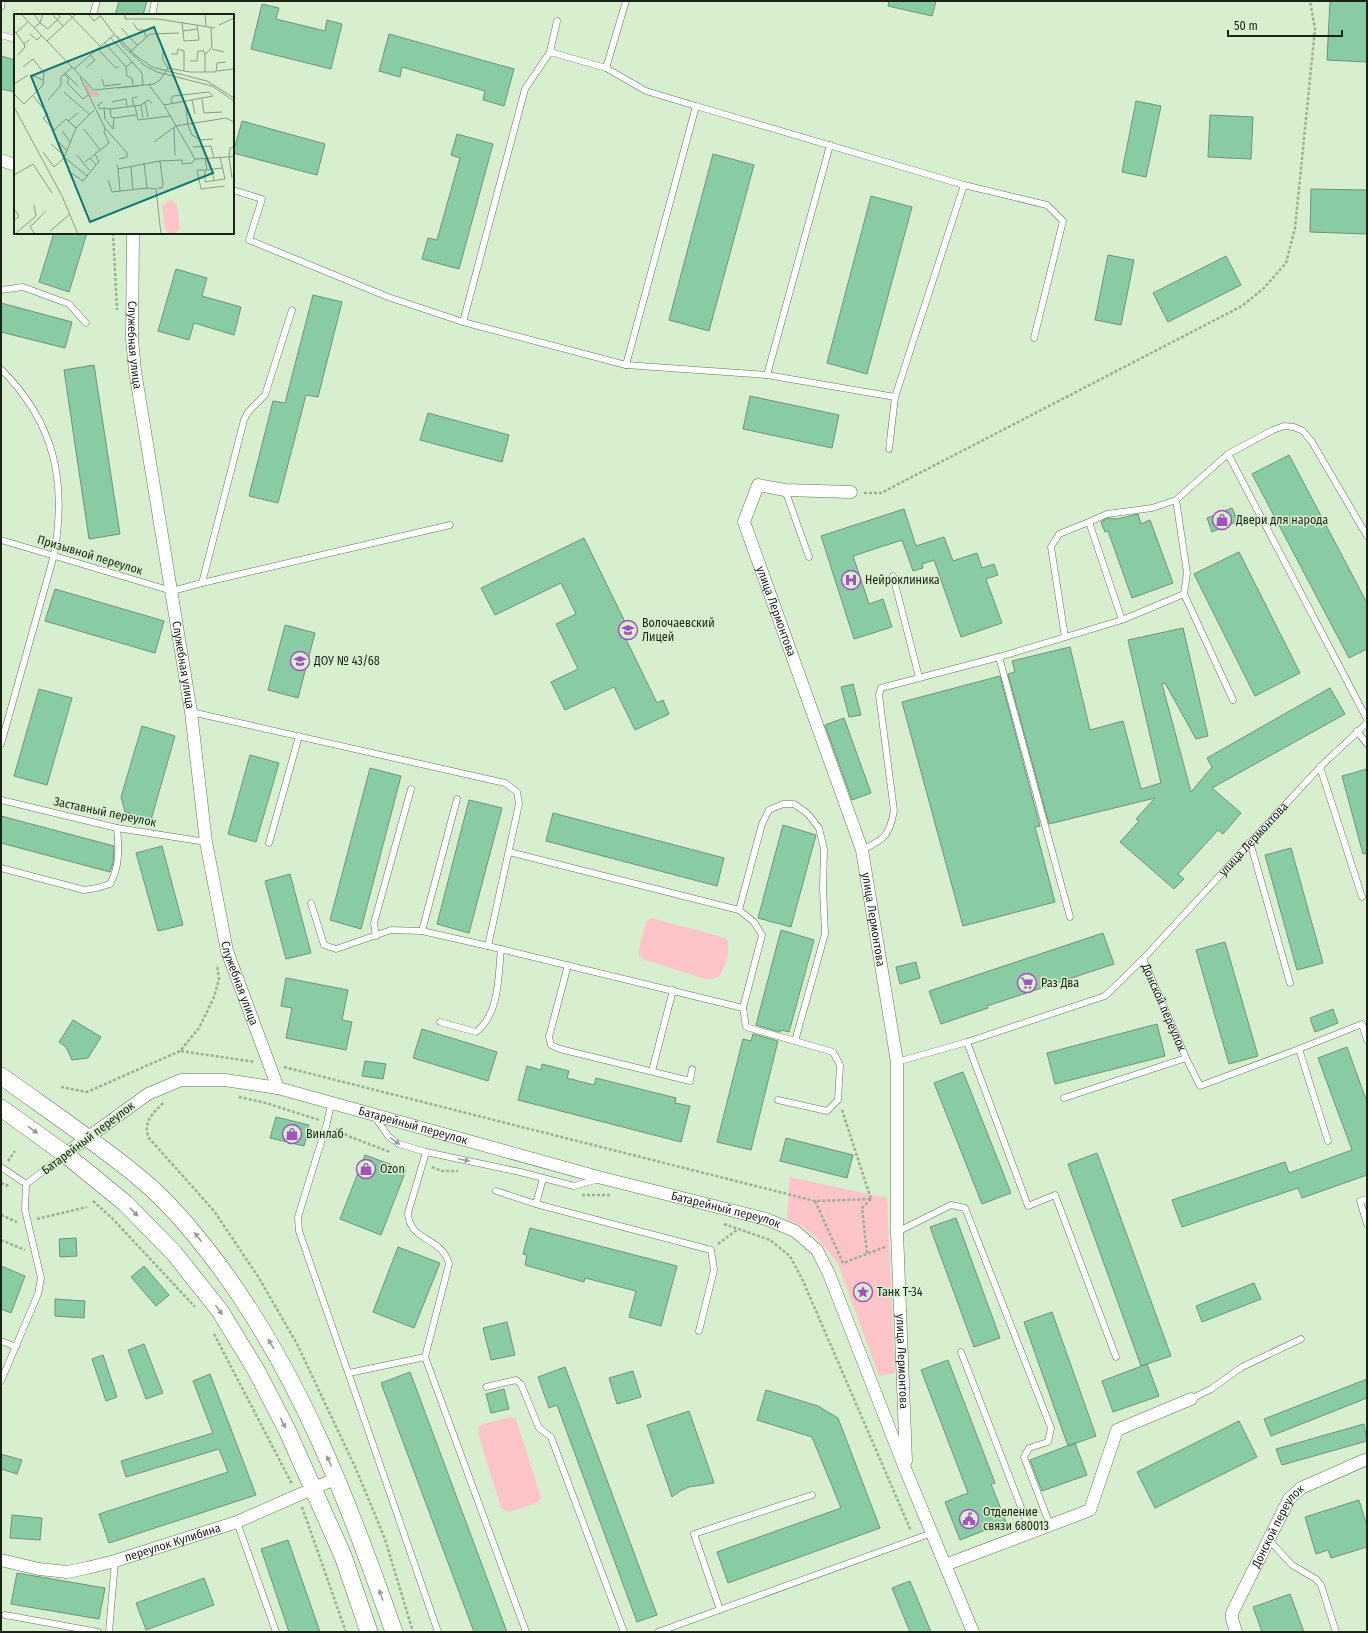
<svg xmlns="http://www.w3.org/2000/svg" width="1368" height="1633" viewBox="0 0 1368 1633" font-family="'Fira Sans Condensed',sans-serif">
<rect width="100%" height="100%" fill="#d7efce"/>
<path fill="#fdc5c7" d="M651,918l75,20c6,7 -1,34 -8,39 -4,3 -9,2 -13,2l-63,-20 -3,-4v-8l7,-25z
M790,1177l97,21 8,175 -16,3 -41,-112 -19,-24 -17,-14 -15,-7z
M511,1417l5,2 25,78 -2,5 -30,10 -8,-4 -22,-71 -1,-9 4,-4z"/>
<path fill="#89cca3" stroke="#6f927c" d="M119,1h28l-4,14h-28z
M889,1h47l-4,15 -44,-10z
M1330,1h37v61l-40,-2z
M262,4l17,4 -3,11 49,12 2,-11 15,4 -11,45 -80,-20z
M389,34l125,35 -10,37 -21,-6 2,-9 -83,-24 -2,10 -21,-6z
M1,56l14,4v32l-14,-3z
M1136,101l25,5 -15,71 -24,-5z
M1210,115l43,2 -2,42 -43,-2z
M242,121l83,23 -8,31 -84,-22z
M457,134l36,10 -34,125 -37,-10 6,-21 9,2 23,-82 -9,-3z
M713,154l41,11 -45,166 -40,-11z
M1311,189l56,1v44l-57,-2z
M871,196l41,11 -45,167 -40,-11z
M54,233h33l-18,59 -30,-10z
M1108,255l26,5 -13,65 -26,-5z
M1226,256l15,29 -73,37 -15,-29z
M176,269l31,9 -5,18 39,11 -7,28 -40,-12 -5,17 -31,-9z
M313,295l29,7 -24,95 -12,-2 -28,108 -29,-7 24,-95 12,2z
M1,303l71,19 -7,26 -64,-16z
M94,365l26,169 -31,5 -25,-169z
M750,396l89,19 -7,33 -89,-19z
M428,413l81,22 -7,27 -82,-22z
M1289,455l78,148v46l-18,9 -97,-184z
M1232,508l6,13 -26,11 -5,-14z
M904,509l12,37 28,-9 9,24 24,-8 5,15 12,-4 4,11 -12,4 16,44 -41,14 -27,-77 -12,4 1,4 -10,3 -11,-31 -49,16 16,48 14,-5 9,28 -38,12 -33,-103z
M1138,514l3,10 9,-4 23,63 -41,15 -24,-67 -3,1 -4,-10 7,-4 9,1z
M584,538l41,84 -6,3 38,78 6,-3 6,14 -34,16 -21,-43 -49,23 -14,-28 27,-13 -22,-45 20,-10 -15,-31 -66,32 -14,-27z
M1239,552l61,121 -45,23 -61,-122z
M55,589l109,32 -9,32 -110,-32z
M285,625l30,8 -17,65 -30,-8z
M1183,628l25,108 -12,3 -31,-56 -3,1 29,108 21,-25 -5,-9 123,-70 15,26 -133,74 29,25 -18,21 -5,-4 -40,44 6,5 -10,10 -54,-47 19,-21 -3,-2 19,-21 -106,26 -41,-150 7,-2 -3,-11 58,-14 20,83 33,-9 18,68 20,-6 -33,-143z
M1000,676l40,150 -5,1 20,75 -92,24 -61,-224z
M853,684l8,31 -12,2 -8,-30z
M39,689l33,9 -25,87 -33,-9z
M844,718l27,75 -19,7 -27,-75z
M142,726l33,10 -24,84 -26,-8 -4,-15z
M250,755l29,8 -23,79 -28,-8z
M370,768l31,8 -40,153 -31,-9z
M1367,769v84l-4,1 -21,-78z
M469,800l33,8 -33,125 -32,-9z
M553,813l171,45 -7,28 -171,-45z
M1,816l113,30 -1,17 -3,9 -109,-29z
M783,825l33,10 -25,92 -33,-9z
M162,846l21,79 -25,6 -22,-78z
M1291,848l32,115 -26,7 -32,-115z
M290,874l21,79 -25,6 -21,-78z
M781,930l33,10 -25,92 -8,-2 -1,2 -24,-7z
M1103,933l11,31 -127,42 1,2 -47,16 -12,-33z
M1225,942l33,114 -29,8 -33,-114z
M916,962l4,16 -20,6 -4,-17z
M286,978l62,12 -6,30 10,2 -6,28 -60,-12 6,-30 -11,-2z
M1333,1009l5,14 -23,9 -5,-14z
M73,1020l28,17 -13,21 -16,2 -6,-13 -7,-5z
M1157,1024l8,32 -110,28 -8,-31z
M422,1029l75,23 -9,29 -75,-23z
M753,1034l25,7 -27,109 -34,-8 26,-103 8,2z
M1347,1047l20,55v73l-65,23 -4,-10 -116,39 -10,-27 113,-38 4,11 63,-23 -34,-92z
M365,1061l21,3 -3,15 -21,-3z
M542,1064l27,7 -2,7 27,7 2,-7 80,20 -1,5 15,3 -9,36 -163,-42 9,-34 14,4z
M963,1072l48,121 -29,11 -48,-121z
M276,1117l33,8 -5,21 -34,-8z
M786,1138l67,17 -6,23 -67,-17z
M1097,1153l74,203 -30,10 -73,-202z
M365,1155l41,15 -25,65 -41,-16z
M956,1218l44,120 -26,9 -44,-120z
M530,1228l147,38 -16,60 -32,-9 7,-26 -51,-13 -1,4 -59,-17 2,-10 -4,-1z
M76,1238l1,18 -17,1 -1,-18z
M398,1247l42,16 -26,65 -41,-16z
M1,1266l24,10 -14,37 -10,-4z
M144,1266l25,29 -13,11 -25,-29z
M1254,1283l7,16 -59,23 -6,-16z
M55,1299l30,2 -1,17 -29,-2z
M1052,1312l44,124 -28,10 -44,-124z
M507,1322l8,33 -24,5 -8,-32z
M144,1344l19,49 -17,6 -18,-49z
M103,1355l14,42 -11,4 -14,-42z
M948,1360l47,123 -4,1 15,38 -46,18 -15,-38 23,-9 -47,-123z
M1147,1364l12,32 -46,16 -11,-31z
M565,1367l92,248 -20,7 -80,-217 -8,3 -11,-31z
M633,1371l8,26 -24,7 -8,-26z
M410,1372l97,260h-33l-93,-249z
M210,1374l46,121 -147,48 -10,-29 129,-42 -9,-23 -93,28 -5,-16 92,-28 -20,-52z
M1367,1379v19l-96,38 -7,-17z
M504,1389l5,20 -18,4 -5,-19z
M766,1390l52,16 20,12 42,110 -152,55 -11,-31 124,-44 -29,-71 -55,-17z
M689,1411l25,72 -25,4 -9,4 -8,6 -25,-72z
M1239,1421l18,36 -102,51 -18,-36z
M1364,1424l3,17 -85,24 -6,-16z
M1075,1443l12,32 -45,16 -12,-31z
M1,1454l21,6 -5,14 -16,-5z
M1359,1500l8,26v21l-36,11 -3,-8 -12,4 -11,-37z
M12,1515l30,3 -2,22 -30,-2z
M288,1540l32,92h-31l-28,-83z
M17,1573l88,15 -6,31 -88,-15z
M204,1578l10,27 -68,25 -10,-27z
M910,1581l21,51h-21l-18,-44z
M1290,1594l14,38h-42l-9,-25z"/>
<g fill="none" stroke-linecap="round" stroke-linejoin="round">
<defs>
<g id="service">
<path d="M626,1l-20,67 40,23 50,15 -70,259"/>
<path d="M1,7l1,-6"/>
<path d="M93,15l4,-14"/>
<path d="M152,15l3,-14"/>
<path d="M1,35l14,4"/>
<path d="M550,52l7,-31"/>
<path d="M696,106l268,79 83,20 16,16 -29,117"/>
<path d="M233,190l29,9 -13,41 139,57 75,25 163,43 141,10 128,22 -6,52"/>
<path d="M1,290l22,-3 46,17 17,19"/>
<path d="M463,322l62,-233 25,-37 56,16"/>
<path d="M1,369c54,54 66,113 53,186l-53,189"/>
<path d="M767,375l63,-230"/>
<path d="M895,397l69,-212"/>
<path d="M1228,454l139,265"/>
<path d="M785,490l24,67"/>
<path d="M1176,500l11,73 -3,21 49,106"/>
<path d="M1,540l171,51 30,-8 248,-58"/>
<path d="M893,576l26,101"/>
<path d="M202,583l42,-163 4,-8 17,-17 27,-85"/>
<path d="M1122,620l-33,-98 18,-8 45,-6 24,-8 52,-46 45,-24 11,-4 10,1 9,4 9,11 55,94"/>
<path d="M1065,637l-14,-90 8,-13 30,-12"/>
<path d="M999,657l71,260"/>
<path d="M191,712l314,71 12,9 2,12 -31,142"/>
<path d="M1357,731l10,13"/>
<path d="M1320,767l42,130"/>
<path d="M1,800l116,28 89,14"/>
<path d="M1250,842l40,141"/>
<path d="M269,843l30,-107"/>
<path d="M862,850c23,-11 27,-14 32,-39l-15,-116 2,-7 118,-31 123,-37 62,-26"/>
<path d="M1,868l83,22 13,-2 13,-4c10,-18 9,-36 7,-56"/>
<path d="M311,903l13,42 12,4 55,-19 31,1 66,15 255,62 19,-73 -8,-13 -15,-12 -230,-58"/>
<path d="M739,910l23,-86 7,-14 14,-6h11l13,9 12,15 5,21 -1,39 2,46 -30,107 -49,-14 -3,-19"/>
<path d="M422,931l35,-132"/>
<path d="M376,936l-2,-13 37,-134"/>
<path id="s1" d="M1143,959l177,-192 47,-44"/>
<path d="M568,965l-19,72 2,8 9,4 130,32 2,-12"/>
<path d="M440,1022l36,10c24,-19 22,-55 25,-83"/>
<path d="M967,1042l61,164 27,-11 61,162"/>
<path d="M1299,1049l29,92"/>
<path id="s2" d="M897,1062l70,-20 138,-46 38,-37 43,99 14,28 99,-37 63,-25 5,16"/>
<path d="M652,1071l21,-81"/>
<path d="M1064,1098l122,-40"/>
<path d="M778,1100l49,11 11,-11 2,-35 -7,-13 -38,-11"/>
<path d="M331,1104l-4,19 -29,94 1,14 139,401"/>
<path d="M374,1116l15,21 10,7 27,8 94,20 54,14 25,-7"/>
<path d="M1,1167l25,17"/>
<path d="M26,1184l39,-29"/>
<path d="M496,1191l40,13 7,-26"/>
<path d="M1367,1199l-7,2 7,23"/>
<path d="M536,1204l175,46 3,20 -15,61"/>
<path d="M897,1232l54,-27 14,3 86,220 -3,14 -19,6 -5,9 26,68"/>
<path d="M1,1341l15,6"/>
<path d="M961,1352l70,181"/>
<path d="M425,1357l101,275"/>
<path d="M349,1373l76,-16 24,-93c-6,-27 -40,-22 -41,-51l18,-61"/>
<path d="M1,1381l37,-87 3,-16 -16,-68 1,-26"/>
<path d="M486,1387l30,-7 5,4 18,44 12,9 73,195"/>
<path d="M1191,1399l20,-10 31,-22 59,-28"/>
<path d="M237,1522l39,110"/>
<path d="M1269,1540l23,25 24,14 5,6 15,47"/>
<path d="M720,1610l-26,-76 118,-39"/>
<path d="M5,1615l93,17"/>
<path d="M109,1632l6,-71"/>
<path d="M658,1632l274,-99"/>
</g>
<g id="minor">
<path d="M1,160l14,5"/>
<path id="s3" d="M133,233l-1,106 3,32 56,341 15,130 21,109 51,137"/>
<path id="s4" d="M851,492l-66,-2 -27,-5 -14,37 118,328 35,212v170l9,229"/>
<path id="s5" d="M65,1154l83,-60 33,-14h44l53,8 324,90 164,41 29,12 22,19 12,24 77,197 67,161"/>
<path id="s6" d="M1,1560l38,9 28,3 20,-4 28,-7 122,-39 100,-44"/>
<path d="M945,1565l145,-55 27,-80 74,-31"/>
<path id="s7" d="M1236,1632l-4,-13v-6l57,-114 12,-11 66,-29"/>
</g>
<path id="secondary" d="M1,1076c47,34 97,67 141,104 28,23 54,55 75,83 83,111 132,240 177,369
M1,1108l64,46 60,49 49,50 46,58 36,59 31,60 56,126 26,76"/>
</defs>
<use href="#service" stroke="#5f7557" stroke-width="7"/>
<use href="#minor" stroke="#5f7557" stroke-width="13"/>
<use href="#secondary" stroke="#5f7557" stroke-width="18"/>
<path stroke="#9caf95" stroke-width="2.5" stroke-dasharray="3 2" stroke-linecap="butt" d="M113,233l4,77
M864,493h17l361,-187 22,-18 22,-25 9,-35 20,-199 -5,-28
M181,1051l74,11
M284,1067l531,134 56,-2
M61,1087l26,5 93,-41 19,-23 15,-31 5,-18 -2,-14
M239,1097l27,6 53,17
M163,1103c-10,10 -21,20 -14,35l65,73 45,67 38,66 59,125 29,70 28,93
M842,1110l29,89
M336,1129l12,7 42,16
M8,1161l7,-10
M432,1167l10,4h16
M1,1183l8,3
M582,1195h29
M93,1201l19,17 83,89
M815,1201l28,62 42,-16
M1,1215l16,7
M37,1219l50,-12
M724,1224l46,16 20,16 13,25 108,250
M1,1240l24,10
M718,1244l20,-15
M867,1253l-5,-45 9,-9
M214,1334l78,150
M302,1507l44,125"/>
<use href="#service" stroke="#fff" stroke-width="6"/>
<use href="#minor" stroke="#fff" stroke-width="12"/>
<use href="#secondary" stroke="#fff" stroke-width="17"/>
</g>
<defs><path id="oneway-solid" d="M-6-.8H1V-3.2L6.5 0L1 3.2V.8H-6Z"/></defs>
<g fill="#989c97">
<use href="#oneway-solid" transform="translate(33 1130) rotate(36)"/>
<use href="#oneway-solid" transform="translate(395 1141) rotate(34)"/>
<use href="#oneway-solid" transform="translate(464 1160) rotate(12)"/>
<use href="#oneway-solid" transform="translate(134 1212) rotate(46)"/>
<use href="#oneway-solid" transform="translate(198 1237) rotate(-127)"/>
<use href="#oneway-solid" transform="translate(219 1310) rotate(54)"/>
<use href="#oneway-solid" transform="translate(271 1344) rotate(-121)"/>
<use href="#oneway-solid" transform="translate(283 1423) rotate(63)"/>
<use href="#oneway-solid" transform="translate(329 1461) rotate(-114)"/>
<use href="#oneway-solid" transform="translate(381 1595) rotate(-109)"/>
</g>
<defs>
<symbol id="shop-ring" viewBox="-11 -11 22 22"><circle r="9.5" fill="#d7efce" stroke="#a552c1" stroke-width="1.5"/><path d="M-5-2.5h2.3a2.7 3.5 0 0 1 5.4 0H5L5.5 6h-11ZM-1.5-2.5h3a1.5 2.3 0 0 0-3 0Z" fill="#a552c1"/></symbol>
<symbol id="hospital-ring" viewBox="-11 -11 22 22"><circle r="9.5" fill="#d7efce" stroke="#a552c1" stroke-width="1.5"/><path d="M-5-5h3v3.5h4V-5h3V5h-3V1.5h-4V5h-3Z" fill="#a552c1"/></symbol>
<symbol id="school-ring" viewBox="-11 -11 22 22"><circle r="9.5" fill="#d7efce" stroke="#a552c1" stroke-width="1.5"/><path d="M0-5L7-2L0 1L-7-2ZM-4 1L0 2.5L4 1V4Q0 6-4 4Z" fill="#a552c1"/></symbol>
<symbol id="supermarket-ring" viewBox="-11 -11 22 22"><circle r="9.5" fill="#d7efce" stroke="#a552c1" stroke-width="1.5"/><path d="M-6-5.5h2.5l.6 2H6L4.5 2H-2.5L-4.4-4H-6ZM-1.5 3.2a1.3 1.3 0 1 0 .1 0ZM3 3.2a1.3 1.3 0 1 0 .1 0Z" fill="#a552c1"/></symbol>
<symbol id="sight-ring" viewBox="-11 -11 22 22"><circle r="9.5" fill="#d7efce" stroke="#a552c1" stroke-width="1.5"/><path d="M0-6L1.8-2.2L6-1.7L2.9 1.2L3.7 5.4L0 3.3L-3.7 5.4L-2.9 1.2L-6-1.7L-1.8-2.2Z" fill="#a552c1"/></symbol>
<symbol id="civic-ring" viewBox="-11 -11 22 22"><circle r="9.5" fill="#d7efce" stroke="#a552c1" stroke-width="1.5"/><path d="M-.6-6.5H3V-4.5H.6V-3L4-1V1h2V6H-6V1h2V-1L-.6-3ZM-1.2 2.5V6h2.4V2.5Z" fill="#a552c1"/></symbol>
</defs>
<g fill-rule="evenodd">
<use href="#shop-ring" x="1211" y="509" width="22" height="22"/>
<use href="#hospital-ring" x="840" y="569" width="22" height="22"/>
<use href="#school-ring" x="617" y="619" width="22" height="22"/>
<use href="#school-ring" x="289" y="650" width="22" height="22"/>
<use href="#supermarket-ring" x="1016" y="972" width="22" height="22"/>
<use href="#shop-ring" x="281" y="1123" width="22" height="22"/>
<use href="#shop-ring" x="355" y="1158" width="22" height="22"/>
<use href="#sight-ring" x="852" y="1281" width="22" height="22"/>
<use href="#civic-ring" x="958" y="1508" width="22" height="22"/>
</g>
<g text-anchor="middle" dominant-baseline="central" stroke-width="3" stroke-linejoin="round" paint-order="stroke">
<g font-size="12" fill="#1a2317" stroke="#d7efce">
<text stroke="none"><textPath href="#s3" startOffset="112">Служебная улица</textPath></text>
<text transform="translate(90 555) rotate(17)">Призывной переулок</text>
<text stroke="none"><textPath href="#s4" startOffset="228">улица Лермонтова</textPath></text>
<text stroke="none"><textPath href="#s3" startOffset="436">Служебная улица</textPath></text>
<text transform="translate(105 812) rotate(12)">Заставный переулок</text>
<text stroke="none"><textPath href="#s1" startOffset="163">улица Лермонтова</textPath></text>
<text stroke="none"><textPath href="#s4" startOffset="552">улица Лермонтова</textPath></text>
<text stroke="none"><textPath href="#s3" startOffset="760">Служебная улица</textPath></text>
<text stroke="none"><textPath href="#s2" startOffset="324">Донской переулок</textPath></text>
<text stroke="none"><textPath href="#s5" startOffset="376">Батарейный переулок</textPath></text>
<text transform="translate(88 1138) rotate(-37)">Батарейный переулок</text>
<text stroke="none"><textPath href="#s5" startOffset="700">Батарейный переулок</textPath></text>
<text stroke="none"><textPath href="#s4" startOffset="996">улица Лермонтова</textPath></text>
<text stroke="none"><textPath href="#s7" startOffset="118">Донской переулок</textPath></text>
<text stroke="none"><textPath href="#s6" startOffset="177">переулок Кулибина</textPath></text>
</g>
<g font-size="12" fill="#1a2317" stroke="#d7efce" text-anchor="start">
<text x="1236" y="520">Двери для народа</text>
<text x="865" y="580">Нейроклиника</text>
<text x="642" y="623">Волочаевский<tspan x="642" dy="14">Лицей</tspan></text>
<text x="314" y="661">ДОУ № 43/68</text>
<text x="1041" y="983">Раз Два</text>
<text x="306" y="1134">Винлаб</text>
<text x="380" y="1169">Ozon</text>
<text x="877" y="1292">Танк Т-34</text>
<text x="983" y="1512">Отделение<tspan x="983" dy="14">связи 680013</tspan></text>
</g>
</g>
<g transform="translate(14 14)">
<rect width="220" height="220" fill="#d7efce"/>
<path d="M70,67l8,9 6,2 2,4 -10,1zM155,185l8,5 3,24 -5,6 -7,-1 -3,-4 -3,-23z" fill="#fdc5c7"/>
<path fill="none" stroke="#8b9d85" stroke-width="1" d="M7,0l73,76 60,-6 6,-4 8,-12M20,0l6,9 -6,5M29,0l-3,9 8,6 12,-12 -2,-3M38,0l11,12M55,0l31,32M74,0l6,7 6,-5M85,0l25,33 20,18 13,7 55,14 22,15M111,0v5h33l57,9M191,0l1,12M119,9l5,7h6l2,7M168,9l2,18 15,-1 -2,-15M205,11l15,-7M107,14l16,17M0,16l2,3 12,-11M169,17l14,-2M2,19l8,11 5,-4M16,20l7,6 4,-4M103,22l18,19 17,12 55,14 27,17M96,23l32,36 1,13M33,27l29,-27M90,28l22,25M83,34l15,16 4,4 3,-2M149,34v12l5,8 22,4h26l1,-9 9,-1M198,35l12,3M116,38l20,-18 29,-1M157,40h6l1,-5 6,2v20M4,41l7,-8 -1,-3M176,47h7l1,-10h6l1,4M118,48l-6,5 1,9 5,2 1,7M72,54l9,-8 -5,-5M60,55l41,-35M203,57l17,-2M191,58v-17l7,-8 -1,-20M51,59l13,13M50,60l5,5 -2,4 16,16 5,-4M17,61l12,5M66,63l25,51 22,25v4l-8,2M88,65l2,7 17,-2M0,70l14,-9M135,71l15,20 31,54M103,74l21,-2M50,78l25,22M0,80l10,10 19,-19 1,-12 -11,-14 -10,8M19,82l15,18 -5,4 11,12 12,-11 10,9 18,-18M188,85l2,14 18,-1M34,86l13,-15v-8l11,-10M178,86l3,14M171,87l3,24 4,10 9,5 12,-1M89,88l-5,3 2,4 4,-1M98,88l14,-3 1,8M131,88l3,15M127,91l2,13M150,91l49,-9 -4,-4 -36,4 -2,3 1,4M120,92l-2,-8 5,-1M121,92l3,14 32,-4M0,93l48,89 16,38M96,95l-6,-1 1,11 8,10 1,-11 -3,-1 -1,-8 31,-4 7,-5 4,3M100,104l22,-3M54,107l10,-8M160,114l1,27M70,115l16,21M48,117l9,12M45,128l8,9M140,128l22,-16 50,-8 8,4M37,130l14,12M179,133l18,-1 3,12M220,133l-4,1 -1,9 5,-1M29,138l11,15 10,-9 12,-30M81,140l4,8 -3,3M63,141l12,15M206,143l5,22 -20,3v-12l17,-2M51,144l22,18M191,144l2,12M181,145l34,-2 3,21M71,148l24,-19 -5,-11 1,-4M130,149l3,25 9,1 5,45M103,151l1,4 42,-8 22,-1v4l10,-1 3,-4M117,153l2,23M104,155l2,22M198,155l2,12M191,156h-8l4,19 24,-3M54,157l15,10 13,-16 -6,-7M0,161l19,-11 19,29M94,166l4,12 35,-4M143,174h5l1,-4 -3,-23M0,195l5,7 -5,5M36,217l20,-17M2,219l20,-17 -2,-11M21,220l-5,-7 16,-16"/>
<path fill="#0f766e" fill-opacity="0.15" stroke="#0f766e" stroke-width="2" d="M140,13l59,146 -123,49 -59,-146z"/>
<rect width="220" height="220" fill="none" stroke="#1a2317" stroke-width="2"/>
</g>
<rect width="1368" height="1633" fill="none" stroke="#1a2317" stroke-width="4"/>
<path d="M1228 30v6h114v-6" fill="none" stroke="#1a2317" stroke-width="2"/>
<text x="1234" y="30" font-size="12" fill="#1a2317" stroke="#d7efce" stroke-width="3" paint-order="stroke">50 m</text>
</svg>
